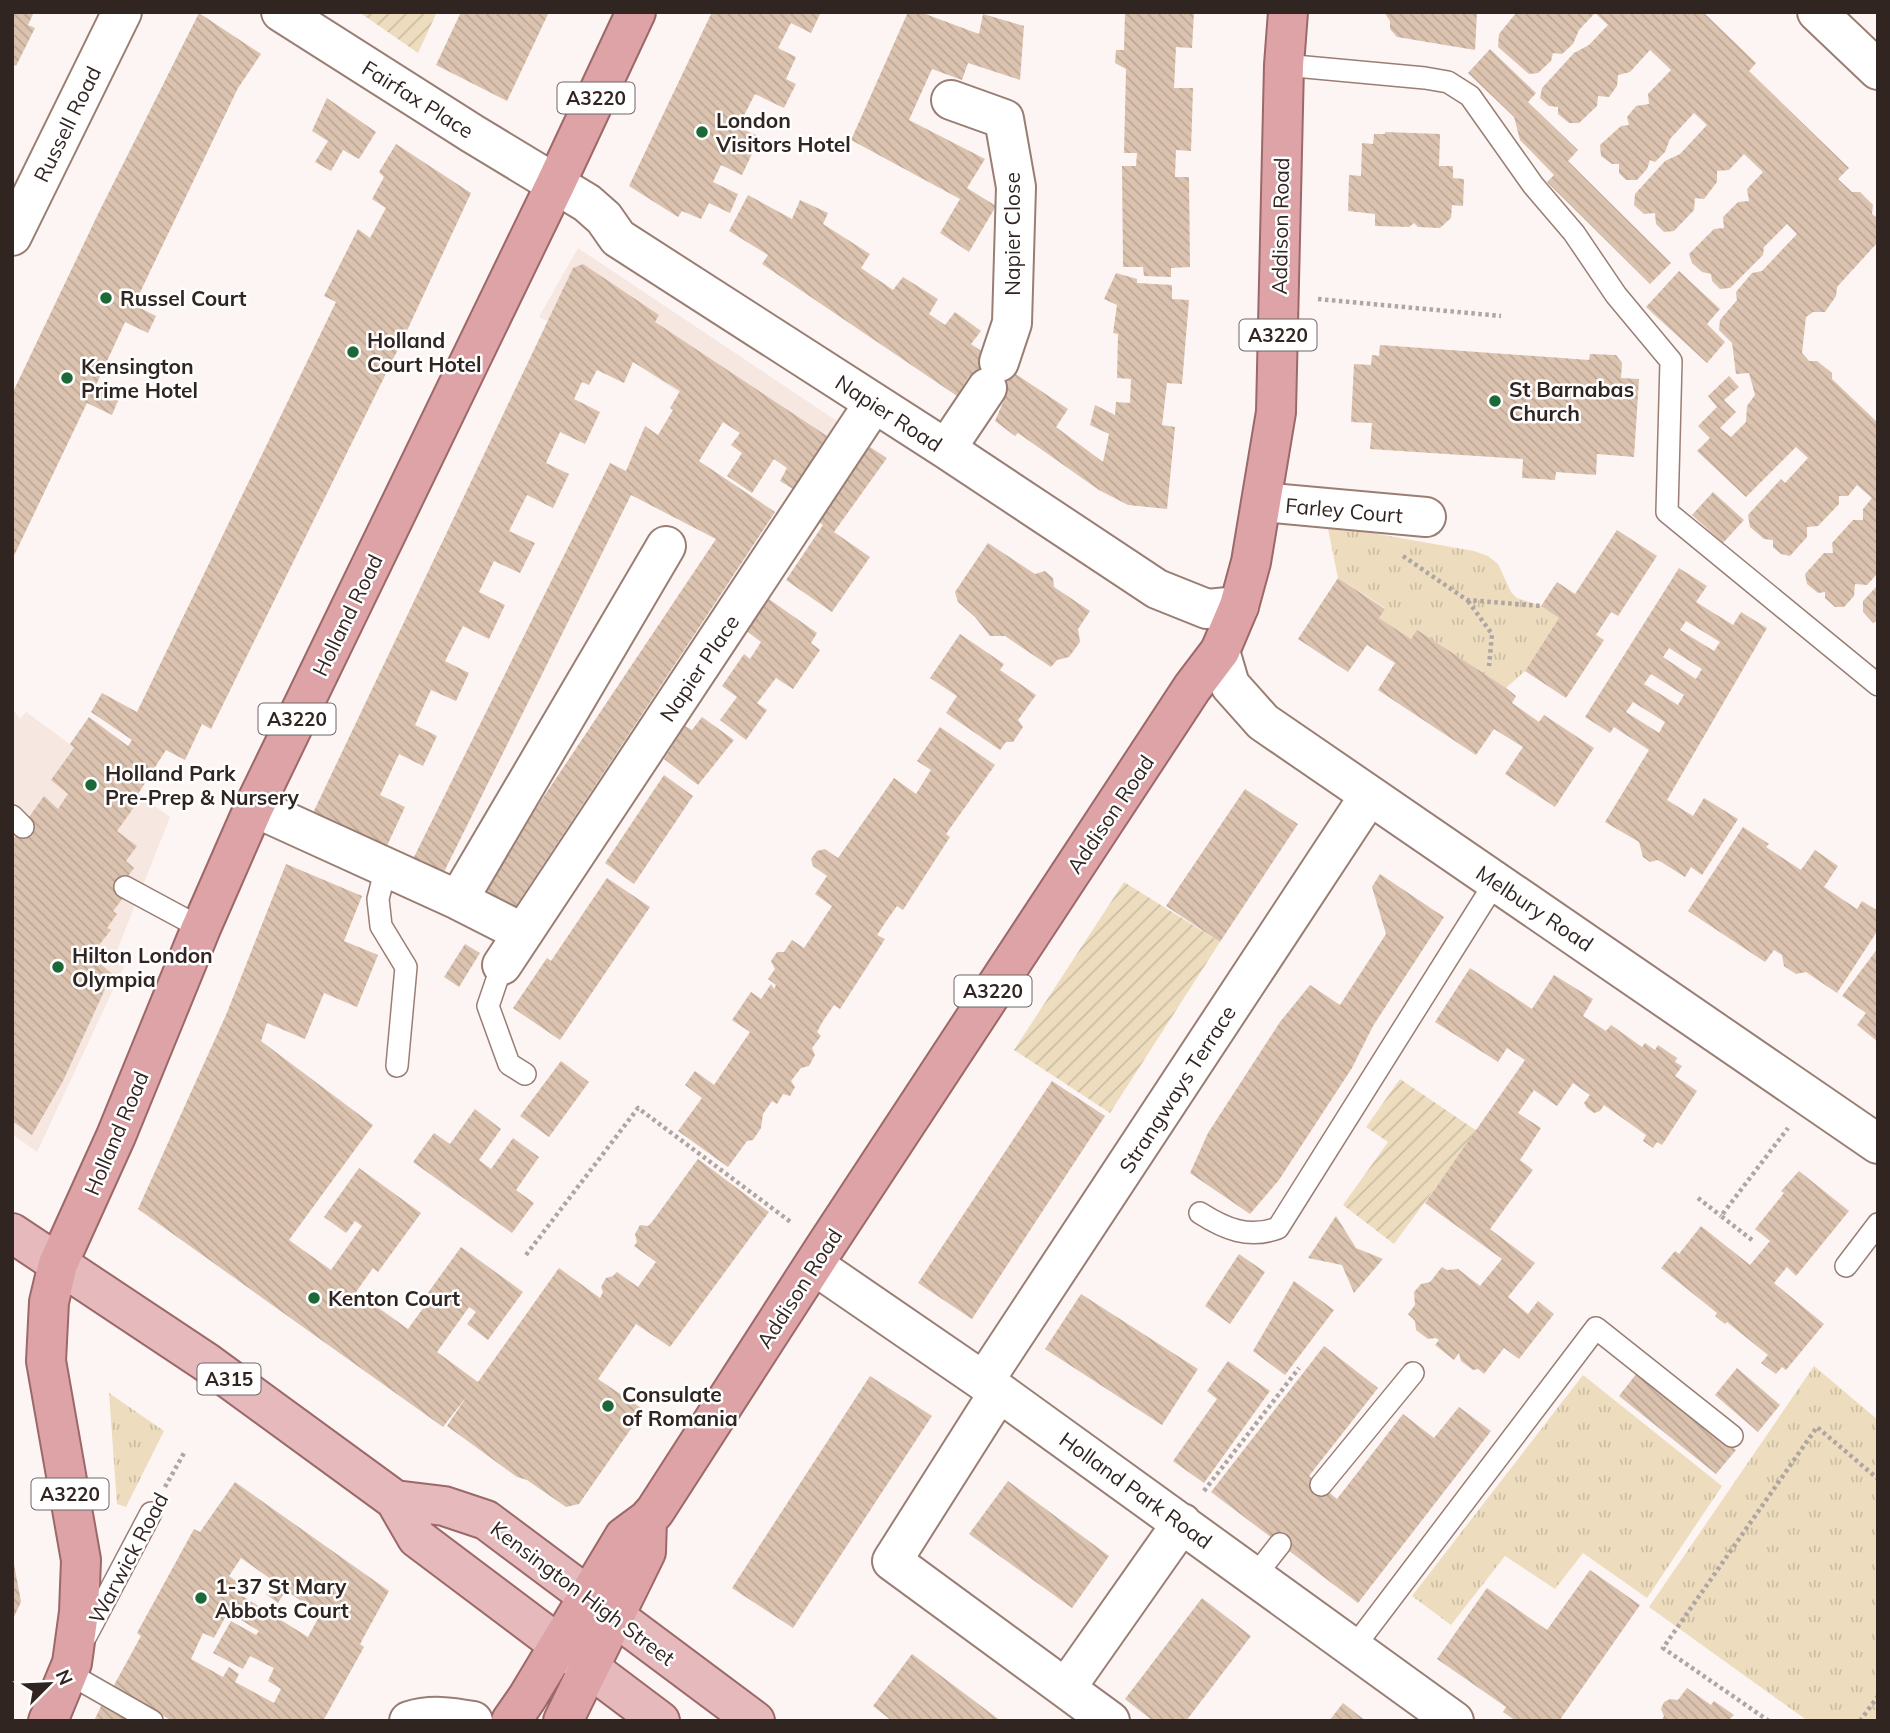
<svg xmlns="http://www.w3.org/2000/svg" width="1890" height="1733" viewBox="0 0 1890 1733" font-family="Mulish,sans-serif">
<defs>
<pattern id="grass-tufts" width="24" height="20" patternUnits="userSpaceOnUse" patternTransform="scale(1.75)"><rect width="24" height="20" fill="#edddbe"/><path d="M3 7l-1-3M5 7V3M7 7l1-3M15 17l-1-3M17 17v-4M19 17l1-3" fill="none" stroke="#ccbea3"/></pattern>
<pattern id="garden-furrows" width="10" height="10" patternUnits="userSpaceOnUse" patternTransform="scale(1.75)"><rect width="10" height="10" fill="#edddbe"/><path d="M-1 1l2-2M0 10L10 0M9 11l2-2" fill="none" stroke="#ccbea3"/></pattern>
<pattern id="building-back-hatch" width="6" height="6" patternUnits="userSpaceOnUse" patternTransform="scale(1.75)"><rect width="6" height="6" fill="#dbc3b0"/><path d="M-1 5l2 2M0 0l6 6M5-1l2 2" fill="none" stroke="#bca797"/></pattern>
</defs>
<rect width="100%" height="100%" fill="#fcf5f3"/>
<path fill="#f7e7e1" d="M578,248l265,177 -34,55 -176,-118 -94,-45z
M12,708l8,11 6,-7 144,105 -54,136 12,5 -91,194 -25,-18z"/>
<path fill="url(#grass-tufts)" d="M1328,529l44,4 102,18 14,5 10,8 13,28 6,6 24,8 18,12 -34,53 -19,17 -89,-57 -6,8 -32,-21 6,-10 -47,-30z
M1814,1366l64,54v301h-70l-159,-114z
M1583,1375l139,111 -75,112 -64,-45 -28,36 -50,-33 -54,69 -39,-29z
M109,1393l55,38 -38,76 -9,-3z"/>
<path fill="url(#garden-furrows)" d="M359,12h78l-19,41z
M1124,882l96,60 -110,171 -96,-63z
M1400,1079l77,52 -83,113 -51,-39 45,-63 -22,-15z"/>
<path fill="url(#building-back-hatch)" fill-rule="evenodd" d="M12,12h22l-6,13 7,3 -19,38 -4,-2z
M461,12h88l-42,89 -71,-36z
M712,12h109l-10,21 -20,-10 -13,25 18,9 -10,22 10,5 -12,24 -29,-14 -17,33 22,10 -18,38 -21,-10 -8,17 25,12 -8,19 -21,-10 -8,16 -19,-8 -4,6 -49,-31z
M908,12h12l59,22 4,-20 41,12 -4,54 -52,-17 -6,17 -30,-11 -23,51 76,39 -18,29 29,18 -27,46 -29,-19 20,-34 -109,-59z
M1125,12h69l-2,36 -16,-1 -2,41h19l-2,63 -15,-1 -1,27h14l1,90 -19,1v9l-27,-1 -1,-9h-20l-1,-101h14l1,-13h-13l2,-84 -11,-6 1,-13h8z
M1384,12h93l-2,38 -78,-13 -7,-8v-8z
M1525,12h178l53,51 -7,8 100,97 -11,11 14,13h8l13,13 -1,9 6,5v23l-41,45 -1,9 -11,16h-12l-7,5 -4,36 7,8h8l15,12v6l46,44v150l-11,12 -12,-1 -1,12 -10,11h-9l-10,-9v-6l-7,1 -11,-9 -2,-10 19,-21h9l-1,-10 21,-23h10v-11l9,-11 -15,-13 -9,11h-9v8l-21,22 -11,1v10l-17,19 -9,-2 -8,-7v-7l-9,-1 -14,-12 -2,-12 33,-36 4,4 23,-25 -12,-11 -50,50 -49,-46 13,-13 -12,-12 19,-19 -9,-11 21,-20 10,11 -15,13 12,12 -16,16 11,9 15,-15 1,-16 8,-11 -6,-22 -13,1 -4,-31 -13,-13 1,-10 17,-20 -1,-8 16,-19 10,-2 35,-37 -10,-10 -23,23 -1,8 -33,33 -10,1 -8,-8 -1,-7 -9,-2 -10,-9 -3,-9 25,-25 10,-1 -1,-11 15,-15 11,-1 -2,-12 16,-17 -19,-18 -15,16 -12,1v11l-13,17 -9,-1 -1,12 -20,21 -10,1 -8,-8 -1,-11 -11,1 -10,-9 1,-11 30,-33 15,-7 27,-29 -13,-12 -24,26 -5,13 -10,10 -5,-2 -3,9 -10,11h-11l-7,-7v-9h-7l-11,-8 -1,-11 21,-19 8,-1 -2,-8 9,-11 13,-2 -1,-10 23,-24 -21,-20 -20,22 -12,3 -1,11 -8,11 -11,-1 -1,10 -18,17h-10l-11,-9v-7l-9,-1 -9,-8 2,-10 32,-35 15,-8 19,-20 -13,-12 -16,17 -6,14 -11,10 -9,-1 -2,8 -13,12 -9,1 -31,-27 1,-13 17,-21z
M199,13l62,41 -23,34 -104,217 22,11 -8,17 -23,-11 -29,63 24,11 -8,19 -25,-12 -75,157v-166l87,-182z
M1490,49l46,44 -8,9 50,48 -10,11 103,102 -21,21 -103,-102 7,-7 -34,-35 -6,-23 -46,-44z
M327,98l49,34 -17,27 -16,-9 -12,21 -16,-9 13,-21 -16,-10z
M1385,132l55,2 -1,32h14v12l11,1 -1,27 -11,-1 -1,13 -11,10 -22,-1 -4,-4 -5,4 -34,-1v-12l-27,-3 1,-36 12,1 1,-33 11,1 1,-10h11z
M396,144l75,49 -67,144 -193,392 -9,-5 -17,36 -19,-10 -28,44 4,2 -25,35 20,15 -11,15 8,7 -9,12 4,2 -10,14 4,2 -10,13 4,3 -10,14 4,2 -12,15 5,4 -8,11 16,14 -49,107 -31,54 -20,-14v-280l32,-45 14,13 10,-15 -17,-14 23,-32 -4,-4 19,-27 39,29 4,-6 -41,-28 11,-19 35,19 199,-410 -12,-6 34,-67 12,9 16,-30 -14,-9 12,-22 -5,-5z
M748,195l44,24 8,-19 28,13 -5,11 47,30 -9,14 32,22 10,-13 35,22 -9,15 16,11 10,-13 26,19 -10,13 97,65 -12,18 47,35 6,-28 -19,-9 5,-20 20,10 1,-13 14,1 1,-24 -14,-1 1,-44 -5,-1 4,-28 -13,-6 12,-26 21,6v4l35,2v14l17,1 -7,84 -15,-1 -5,42 13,2 -8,82 -39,-4 -29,-15 -81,-57 -3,3 -20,-15 9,-21 -35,-24 -12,20 -195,-132 6,-9 -39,-24z
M583,264l76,51 -4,7 172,114 -34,53 -13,-8 7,-13 -13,-9 -22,34 -25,-17 15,-23 -11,-8 9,-12 -17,-11 -24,39 76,51 -265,403 -34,-17 240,-359 -85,-44 -190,383 -30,-15 199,-400 16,8 19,-45 13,9 15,-25 -3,-2 10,-17 -47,-29 -9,21 -27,-13 -8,15 -7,-3 -8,17 26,13 -15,32 -25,-12 -14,31 23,11 -16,34 -26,-13 -18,36 26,12 -15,30 -26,-12 -15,31 26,13 -16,34 -26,-13 -18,35 24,12 -13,28 -25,-11 -16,35 22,11 -14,30 -24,-12 -19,41 25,12 -20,43 -73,-35 261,-547z
M1679,271l41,38 -13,15 18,18 -18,21 -61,-56z
M1380,345l209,15 1,-6 26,1 6,8 -1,15 18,1 -5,78 -37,-3 -1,21 -40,-3 -1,8 -33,-2 1,-19 -153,-10 2,-26 -21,-1 3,-58 17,1 1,-10 7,1z
M870,447l17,11 -53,74 36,25 -38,55 -46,-32 37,-55 -7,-5z
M1713,492l31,28 -21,23 -31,-28z
M1617,530l40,26 -39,60 -7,-4 -15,23 8,5 -38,58 -41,-27 34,-53 -18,-12 16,-24 18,12z
M988,543l47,31 10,-3 8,7 1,9 36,24 -12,18 2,13 -11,15 -12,3 -6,7 -46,-31h-15l-15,-19 -17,-15 -3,-10z
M1679,568l28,18 -11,16 37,23 8,-13 26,16 -100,172 26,16 11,-18 34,21 -36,56 -11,-8 -6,10 -27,-17 -8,2 -7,-5 -4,-15 -34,-20 44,-72 -35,-23 -4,6 -25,-16zM1686,621l34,21 -6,9 -34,-21zM1669,648l33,21 -6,10 -33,-22zM1651,674l33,21 -6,10 -34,-21zM1633,702l32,20 -6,11 -33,-21z
M1338,578l47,31 -6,9 32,21 6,-9 89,58 10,8 -4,7 27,19 5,-7 50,33 -39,59 -50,-33 18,-27 -29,-18 -18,26 -98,-65 17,-27 -28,-18 -19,27 -50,-33z
M1878,585v36l-5,2 -10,-11v-11z
M766,597l51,36 -6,10 9,7 -27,39 -17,-11 -19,25 10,7 -21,30 -26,-20 17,-23 -15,-11 22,-32 6,5 11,-17 -17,-13z
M960,634l44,30 -4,6 36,25 -18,25 5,7 -10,15h-7l-6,8 -54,-37 11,-17 -27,-18z
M702,717l32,23 -36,45 -34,-26 21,-33 7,4z
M940,727l55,38 -49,69 4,3 -47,73 -6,-4 -10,14 -10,15 8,4 -45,70 -6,-4 -11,16 -6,11 4,4 -9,12 3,7 -6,11 -8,2 -10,13 4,6 -5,9 -7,-2 -6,10 -5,-3 -9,13 -2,14 -8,12 -6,1 -19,26 -50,-36 24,-33 -17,-13 10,-14 19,14 36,-53 -18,-12 19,-28 10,7 10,-15 3,5 2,-4 -8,-6 7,-10 -4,-8 6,-9h7l8,-12 12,8 28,-42 -17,-12 12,-18 -14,-10 -2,-7 6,-8 8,-2 13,9 56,-80 22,16 15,-24 -14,-9z
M664,775l29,21 -59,88 -29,-21z
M1245,789l53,35 -78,118 -54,-36z
M1743,827l26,17 -3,3 35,23 14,-20 23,16 -14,21 33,22 5,-8 16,10v19l-41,63 -31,-21 -10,2 -12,-8 -2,-11 -8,-5 -9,12 -77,-51z
M286,864l76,32 -18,45 34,14 -21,52 -33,-14 -19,46 -38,-16 -6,18 112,84 -84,115 42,30 31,-44 -7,-5 -9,12 -22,-16 35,-49 62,45 -43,59 -5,-4 -17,24 52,37 16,-22 -4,-3 41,-57 62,45 -35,48 -21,-16 9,-12 -7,-5 -32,45 41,30 81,-114 41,30 3,-6 -2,-5 5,-9 7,-2 4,-4 21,15 18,-25 -22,-16 3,-4 -2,-8 5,-9 8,1 4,-4 46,-63 71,53 -99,135 -34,-23 -38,55 46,31 -65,94 -13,3 -39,-27 -10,-3 -70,-51 20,-30 -24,31 -305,-218 88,-194z
M1380,874l64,43 -71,109 -21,42 -73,112 -29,34 -60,-41 18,-40 72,-111 30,-37 30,20 46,-71 -14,-47z
M607,878l43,29 -90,133 -47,-32 34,-50 4,3z
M465,944l15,9 -21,34 -15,-10z
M1878,948v94l-21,-17 9,-12 -24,-17z
M1470,968l62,41 22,-34 39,24 -10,17 23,15 5,-6 31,22 3,-4 10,7 3,-5 19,13 -2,4 7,4 -7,10 22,15 -35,54 -5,-3 -4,6 -10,-7 3,-6 -42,-30 -4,6 -6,2 -7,-5 -3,-5 6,-8 -17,-12 -16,23 -23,-16 -16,23 23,15 -21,32 13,10 -43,59 45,34 -27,34 20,17 10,-13 16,13 -35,45 -15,-11 -20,26 -6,-5 -5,1 -12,-9 -2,-8 -5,7 -19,-15 4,-5 -3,-2 -8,1 -12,-9 -1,-9 -7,-7 7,-9 -1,-13 7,-8 9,-2 12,-15 5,3 11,-1 22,17 22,-27 -77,-56 100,-143 -18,-12 -9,14 -63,-40z
M561,1061l28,21 -40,55 -29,-21z
M1052,1081l53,35 -133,203 -54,-36z
M475,1109l26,20 -22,31 12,9 22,-31 26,19 -23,33 18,13 -22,30 -99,-71 21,-29 16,11z
M1799,1171l50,40 -53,65 -9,-9 -13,16 50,41 -38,46 -4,-3 -6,7 -15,-11 7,-8 -41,-33 -2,2 -10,-8 2,-3 -56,-45 14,-17 4,3 22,-28 49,39 20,-24 -15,-12 29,-36 -3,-2z
M1336,1216l20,32 27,11 -29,34 -12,-28 -34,-7z
M1239,1254l26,18 -35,52 -25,-18z
M1294,1281l40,29 -49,65 -32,-24z
M1081,1294l117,75 -36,56 -117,-76z
M1324,1346l54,42 -69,88 28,23 66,-85 31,24 25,-31 32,24 -133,172 -147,-111z
M1228,1361l42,30 -66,92 -31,-22 44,-62 -10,-8z
M1737,1368l43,37 -22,27 -43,-37z
M1637,1373l99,77 -20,24 -97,-78z
M870,1376l62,40 -139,212 -61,-40z
M1008,1481l101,75 -37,52 -103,-74z
M235,1482l154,109 -29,53 4,3 -41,74h-151l-59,-34 28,-51 -4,-3 57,-104 6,3zM241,1558l34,24 -9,12 12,9 8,-13 34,25 -12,22 -69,-43 4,-8 -14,-10zM228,1612l31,19 -3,4 -25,-14 -18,32 30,16 7,-13 24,12 -6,13 13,8 -7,14 -39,-21 4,-8 -10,-7 -6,10 -32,-18 12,-26 11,5z
M12,1553l9,49 -9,19z
M1590,1570l50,35 -81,116h-43l-13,-9 3,-5 -69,-48 50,-71 60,42z
M1202,1598l49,38 -65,85h-33l-28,-22z
M912,1654l89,67h-109l-19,-15z
M1687,1688l24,17 3,-4 20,14 -4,4 2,2h-71l3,-5 -3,-7 3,-7 6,-3 8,1z
M1343,1703l23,18h-37z
M102,1704l30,17h-38z"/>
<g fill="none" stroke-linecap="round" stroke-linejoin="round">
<defs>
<path id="service" d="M1284,65l141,13 23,4 22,14 63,89 41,48 42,62 55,66 -4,151 211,173
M12,816l11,11
M386,867l-8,32 3,27 25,41 -9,99
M125,887l76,41
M502,965l-14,41 21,58 16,10
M1200,1213c25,16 49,26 78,15l218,-347
M1846,1266l32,-42
M1321,1485l92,-112
M1255,1576l25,-32
M86,1636l65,-123
M1354,1647l242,-319 136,108
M68,1673l84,48"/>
<path id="minor" d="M281,12l192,122 114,69 17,15 14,20 328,211 211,140 50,20 32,-3
M1817,12l61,58
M951,100l53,19 12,68 -4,136 -13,39
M12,236l110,-224
M946,449l41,-61
M1262,502l164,15
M1220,651l10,34 33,37 615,422
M254,807l204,93 65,33
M458,900l208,-354
M502,965l372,-562
M814,1265l185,127 455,329
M984,1381l385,-585
M999,1392l-107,169 218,160
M1066,1688l116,-165
M409,1721c22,-7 42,-4 64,0"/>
<path id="primary" d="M12,1233l194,129 189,138 22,38 243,183
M395,1500l49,6 42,14 269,201"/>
<path id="trunk" d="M48,1721l24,-58 7,-51 2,-52 -35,-199 3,-59 9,-38 58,-128 85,-208 53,-121 302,-624 80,-171
M511,1721l16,-23 97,-161 23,-17 8,-9 170,-264 367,-559 28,-37 19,-45 12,-44 25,-150 8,-347 4,-53
M563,1721l83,-169 1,-32"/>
</defs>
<use href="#service" stroke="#9a7e74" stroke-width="24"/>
<use href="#minor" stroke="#9a7e74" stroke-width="42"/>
<use href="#primary" stroke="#9c6868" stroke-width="42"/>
<use href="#trunk" stroke="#9c6868" stroke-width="42"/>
<path stroke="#afa6a3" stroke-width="4.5" stroke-dasharray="3.5 3.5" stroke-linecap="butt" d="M1318,299l183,17
M1403,556l64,44 74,6
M1468,601l24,33 -3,32
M1698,1198l23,18
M1752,1240l-31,-24 67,-88
M526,1255l112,-147 154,115
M165,1487l19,-34
M1204,1491l95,-123
M1769,1721l-106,-73 154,-221 61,52
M1860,1721l18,-25"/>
<use href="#service" stroke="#fff" stroke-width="21"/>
<use href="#minor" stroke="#fff" stroke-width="38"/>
<use href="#primary" stroke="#e6babc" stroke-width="38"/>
<use href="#trunk" stroke="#dea3a6" stroke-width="38"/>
</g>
<g fill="#1c6937" stroke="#fff" stroke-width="2.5">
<circle cx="702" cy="132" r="7"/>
<circle cx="106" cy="298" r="7"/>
<circle cx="353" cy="352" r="7"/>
<circle cx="67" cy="378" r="7"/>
<circle cx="1495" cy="401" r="7"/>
<circle cx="91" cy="785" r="7"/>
<circle cx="58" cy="967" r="7"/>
<circle cx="314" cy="1298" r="7"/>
<circle cx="608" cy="1406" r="7"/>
<circle cx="201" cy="1598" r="7"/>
</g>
<g text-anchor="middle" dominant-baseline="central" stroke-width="5" stroke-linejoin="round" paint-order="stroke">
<g fill="#fff" stroke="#6f6664" stroke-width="2">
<rect x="557.5" y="82.5" width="77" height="31" rx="5"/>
<rect x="1239.5" y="319.5" width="77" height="31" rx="5"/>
<rect x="258.5" y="703.5" width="77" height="31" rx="5"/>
<rect x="954.5" y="975.5" width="77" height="31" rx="5"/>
<rect x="197.5" y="1363.5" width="63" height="31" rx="5"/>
<rect x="31.5" y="1478.5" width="77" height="31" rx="5"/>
</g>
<g font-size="19" font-weight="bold" fill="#312521">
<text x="596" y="98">A3220</text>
<text x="1278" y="335">A3220</text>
<text x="297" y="719">A3220</text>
<text x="993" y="991">A3220</text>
<text x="229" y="1379">A315</text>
<text x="70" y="1494">A3220</text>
</g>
<g font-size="21" fill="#312521" stroke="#fff">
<text transform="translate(418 99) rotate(32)">Fairfax Place</text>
<text transform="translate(67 124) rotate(-64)">Russell Road</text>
<text transform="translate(1280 226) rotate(-89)">Addison Road</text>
<text transform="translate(1012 234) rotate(-90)">Napier Close</text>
<text transform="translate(889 413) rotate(33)">Napier Road</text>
<text transform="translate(1344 510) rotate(5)">Farley Court</text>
<text transform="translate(347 615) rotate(-64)">Holland Road</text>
<text transform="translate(699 668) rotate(-56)">Napier Place</text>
<text transform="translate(1110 814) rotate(-56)">Addison Road</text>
<text transform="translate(1535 908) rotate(34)">Melbury Road</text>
<text transform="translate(1177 1089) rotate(-57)">Strangways Terrace</text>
<text transform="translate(116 1133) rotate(-67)">Holland Road</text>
<text transform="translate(799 1288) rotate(-57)">Addison Road</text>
<text transform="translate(1136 1490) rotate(36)">Holland Park Road</text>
<text transform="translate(128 1558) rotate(-62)">Warwick Road</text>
<text transform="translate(583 1593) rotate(37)">Kensington High Street</text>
</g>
<g font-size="21" font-weight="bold" fill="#312521" stroke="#fff" text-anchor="start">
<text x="716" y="120">London<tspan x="716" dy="24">Visitors Hotel</tspan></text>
<text x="120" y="298">Russel Court</text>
<text x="367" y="340">Holland<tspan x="367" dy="24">Court Hotel</tspan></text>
<text x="81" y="366">Kensington<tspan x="81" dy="24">Prime Hotel</tspan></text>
<text x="1509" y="389">St Barnabas<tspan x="1509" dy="24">Church</tspan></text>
<text x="105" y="773">Holland Park<tspan x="105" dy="24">Pre-Prep &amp; Nursery</tspan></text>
<text x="72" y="955">Hilton London<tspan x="72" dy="24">Olympia</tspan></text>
<text x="328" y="1298">Kenton Court</text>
<text x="622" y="1394">Consulate<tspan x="622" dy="24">of Romania</tspan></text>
<text x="215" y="1586">1-37 St Mary<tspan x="215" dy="24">Abbots Court</tspan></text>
</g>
</g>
<rect width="1890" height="1733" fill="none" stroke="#312521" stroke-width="28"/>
<g transform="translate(49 1684) rotate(66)" stroke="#ffffff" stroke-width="5" paint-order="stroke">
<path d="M0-5L12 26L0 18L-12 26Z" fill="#312521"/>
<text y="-10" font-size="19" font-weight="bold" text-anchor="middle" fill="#312521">N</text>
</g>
</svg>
